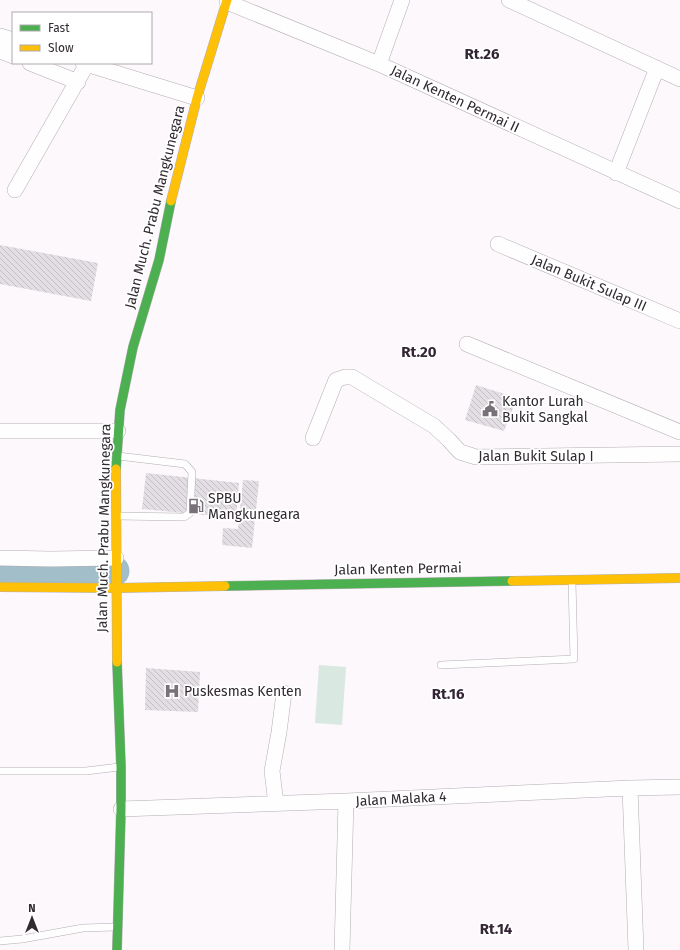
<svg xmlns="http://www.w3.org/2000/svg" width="680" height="950" viewBox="0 0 680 950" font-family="'Fira Sans',sans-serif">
<defs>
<pattern id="building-back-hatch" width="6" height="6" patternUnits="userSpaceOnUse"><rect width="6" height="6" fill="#e3dee3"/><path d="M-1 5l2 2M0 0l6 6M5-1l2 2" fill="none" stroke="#c3bfc3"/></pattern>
</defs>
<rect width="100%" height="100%" fill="#fcf8fc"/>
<path fill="#d9e8e0" d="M319,665l27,2 -4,58 -27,-2z"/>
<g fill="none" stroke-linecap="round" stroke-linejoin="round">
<path stroke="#a1bec9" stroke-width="31" d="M0,572l77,1 37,-2"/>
</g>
<path fill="url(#building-back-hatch)" d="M0,245l98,18 -7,38 -91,-17z
M476,385l41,13 -13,33 -39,-11z
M146,473l93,10 -3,35 -94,-9z
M243,480l16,1 -7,67 -30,-3 1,-17 15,1z
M146,668l54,4 -2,40 -53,-2z"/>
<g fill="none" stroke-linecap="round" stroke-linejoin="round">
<defs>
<path id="lane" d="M117,516l67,1 6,-4 2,-41 -7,-8 -67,-8
M441,665l133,-6 -2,-77
M0,771h86l33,-4
M0,941l22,-2 61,-11 33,-1"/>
<path id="street" d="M509,0l171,79
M227,2l152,62 301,137
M0,36l13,4
M0,51l13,5
M30,63l48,19
M83,63l114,35
M379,64l23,-64
M616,173l41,-105
M15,190l72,-126
M498,244l182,77
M467,344l213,88
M0,431h118
M313,438l23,-58 9,-3h7l82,49 15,14 11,12 16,5 204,-3
M0,558l50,1 66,-1
M630,788l6,162
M276,804l-4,-33 7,-39 5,-39
M121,809l225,-8 284,-13 50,-1
M342,950l4,-149"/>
<path id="fast" d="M116,469l4,-59 13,-63 26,-87 12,-59
M225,586l287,-5
M117,950l4,-141v-42l-4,-105"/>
<path id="slow" d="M171,201l26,-103 30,-98
M116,469l1,193
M512,581l168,-3
M0,587l116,1 109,-2"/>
</defs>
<use href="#lane" stroke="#b3aeb3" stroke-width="8"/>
<use href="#street" stroke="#b3aeb3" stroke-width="16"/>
<use href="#fast" stroke="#b3aeb3" stroke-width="10"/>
<use href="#slow" stroke="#b3aeb3" stroke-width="10"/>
<use href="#lane" stroke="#fffeff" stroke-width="7"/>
<use href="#street" stroke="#fffeff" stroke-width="15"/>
<use href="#fast" stroke="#4caf50" stroke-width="9"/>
<use href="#slow" stroke="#ffc107" stroke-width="9"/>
</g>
<defs>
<symbol id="civic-bare" viewBox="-9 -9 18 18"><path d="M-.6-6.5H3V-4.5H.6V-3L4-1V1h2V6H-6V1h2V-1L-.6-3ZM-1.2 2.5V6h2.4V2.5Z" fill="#787278" stroke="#fff" stroke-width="2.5" paint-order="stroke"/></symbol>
<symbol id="fuel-bare" viewBox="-9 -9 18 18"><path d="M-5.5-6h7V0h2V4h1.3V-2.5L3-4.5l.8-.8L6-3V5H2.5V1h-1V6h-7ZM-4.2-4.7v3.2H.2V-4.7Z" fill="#787278" stroke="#fff" stroke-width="2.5" paint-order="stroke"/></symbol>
<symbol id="hospital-bare" viewBox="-9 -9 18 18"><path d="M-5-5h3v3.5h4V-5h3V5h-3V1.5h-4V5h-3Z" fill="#787278" stroke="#fff" stroke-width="2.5" paint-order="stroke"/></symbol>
</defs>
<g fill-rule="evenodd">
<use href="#civic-bare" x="479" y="398" width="22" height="22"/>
<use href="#fuel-bare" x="185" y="495" width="22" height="22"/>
<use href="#hospital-bare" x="161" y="680" width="22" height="22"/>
</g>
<g text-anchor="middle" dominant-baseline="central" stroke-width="3.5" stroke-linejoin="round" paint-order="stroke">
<g font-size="14" fill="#312a31" stroke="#fff">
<text transform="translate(455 99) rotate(25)">Jalan Kenten Permai II</text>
<text transform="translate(155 207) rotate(-76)">Jalan Much. Prabu Mangkunegara</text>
<text transform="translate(589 283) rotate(23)">Jalan Bukit Sulap III</text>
<text x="536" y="456">Jalan Bukit Sulap I</text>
<text transform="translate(104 528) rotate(-89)">Jalan Much. Prabu Mangkunegara</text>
<text transform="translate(398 569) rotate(-1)">Jalan Kenten Permai</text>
<text transform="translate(401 799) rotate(-3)">Jalan Malaka 4</text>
</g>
<g font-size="14" fill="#312a31" stroke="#fff" text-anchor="start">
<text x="502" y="401">Kantor Lurah<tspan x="502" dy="16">Bukit Sangkal</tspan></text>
<text x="208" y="498">SPBU<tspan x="208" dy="16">Mangkunegara</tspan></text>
<text x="184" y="691">Puskesmas Kenten</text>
</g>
<g font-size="15" font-weight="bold" fill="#332534" stroke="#fff">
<text x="482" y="54">Rt.26</text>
<text x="419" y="352">Rt.20</text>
<text x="448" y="694">Rt.16</text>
<text x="496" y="929">Rt.14</text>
</g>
</g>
<rect x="12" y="12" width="140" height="52" fill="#ffffff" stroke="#adaaad"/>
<rect x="20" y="25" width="20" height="6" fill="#4caf50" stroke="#adaaad"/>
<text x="48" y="32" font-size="12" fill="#312a31">Fast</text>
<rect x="20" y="45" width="20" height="6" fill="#ffc107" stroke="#adaaad"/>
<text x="48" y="52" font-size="12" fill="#312a31">Slow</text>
<g transform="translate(32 918)" stroke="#ffffff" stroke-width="3" paint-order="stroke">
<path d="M0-3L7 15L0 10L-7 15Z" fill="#312a31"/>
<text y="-6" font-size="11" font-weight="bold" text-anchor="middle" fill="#312a31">N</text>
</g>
</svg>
